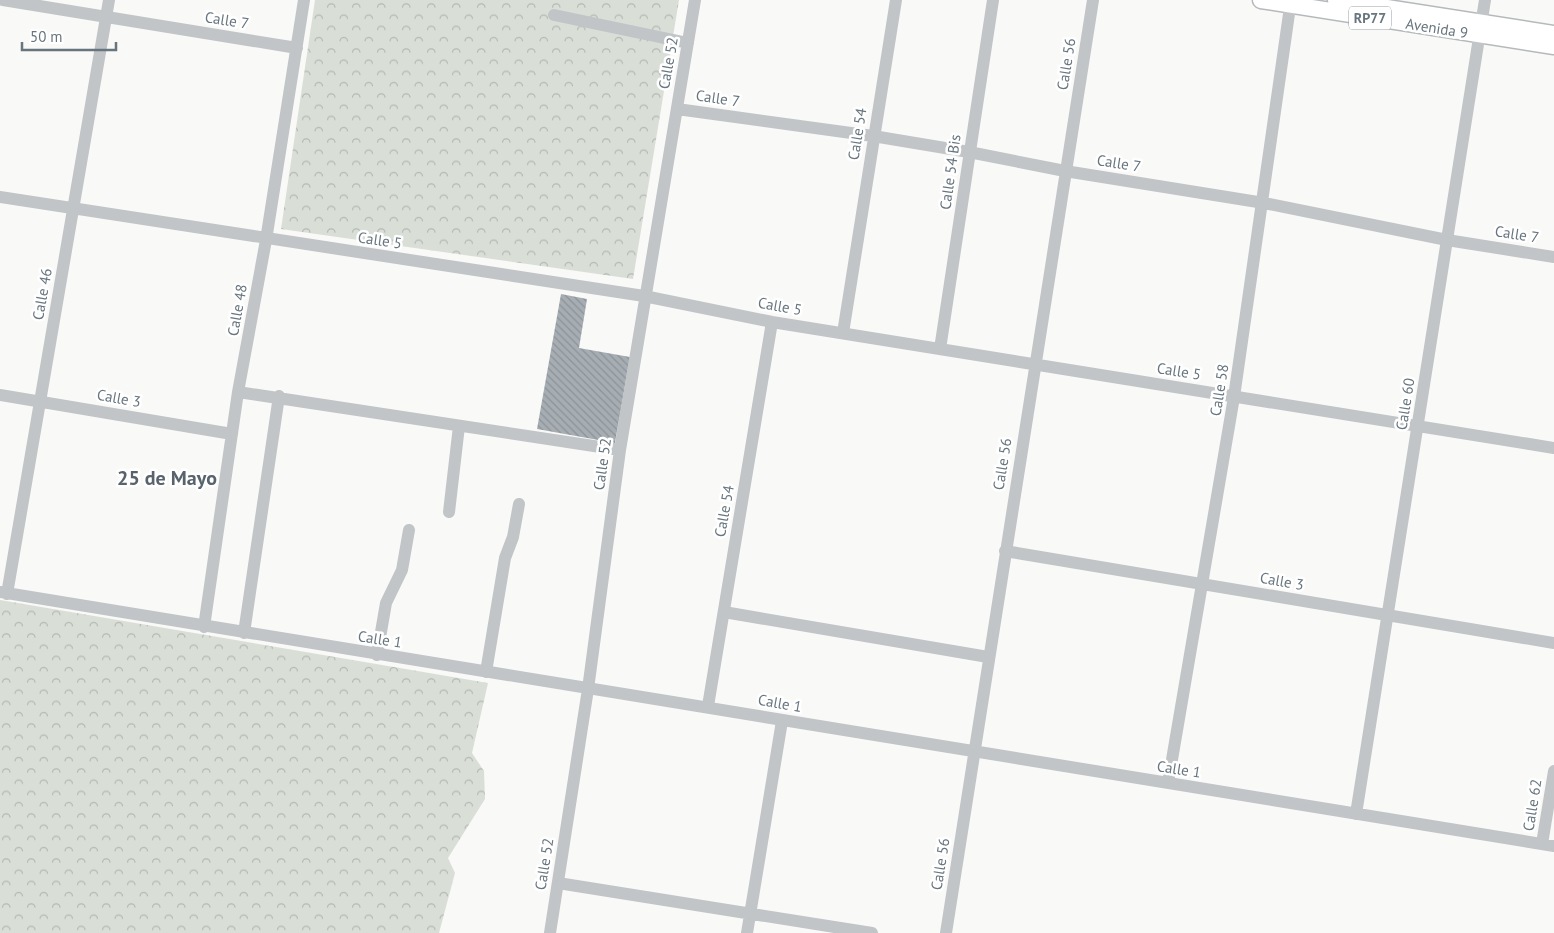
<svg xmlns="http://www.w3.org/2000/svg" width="1554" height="933" viewBox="0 0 1554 933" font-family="'PT Sans',sans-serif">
<defs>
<pattern id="forest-crowns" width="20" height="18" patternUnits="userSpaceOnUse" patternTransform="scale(1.25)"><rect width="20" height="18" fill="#d9ded7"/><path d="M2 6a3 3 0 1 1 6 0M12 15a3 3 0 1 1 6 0" fill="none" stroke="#b4b9b4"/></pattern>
<pattern id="building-back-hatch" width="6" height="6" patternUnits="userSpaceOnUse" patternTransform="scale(1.25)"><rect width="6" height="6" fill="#a7aeb3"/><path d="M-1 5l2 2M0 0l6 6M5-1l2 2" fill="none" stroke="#8c9297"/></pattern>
</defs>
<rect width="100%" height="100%" fill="#f9f9f7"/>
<path fill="url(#forest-crowns)" d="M315,0h364l-46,279 -352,-50z
M0,600l488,83 -16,70 12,18 1,28 -37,59 7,15 -16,60h-439z"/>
<path fill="url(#building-back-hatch)" d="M561,294l26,5 -8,49 51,9 -15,86 -78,-14z"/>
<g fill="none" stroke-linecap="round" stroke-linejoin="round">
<defs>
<path id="major" d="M1261,0l293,46
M1336,0l218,34"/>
</defs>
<use href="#major" stroke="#b5b9bc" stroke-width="19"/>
<path stroke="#c1c5c8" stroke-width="12" d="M3,0l294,48
M554,15l134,28
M677,109l196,27 96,16 96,19 199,32 183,37 107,17
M0,197l644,99 128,26 782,126
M843,333l53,-333
M940,349l53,-349
M238,392l382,58
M0,395l232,39
M449,512l10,-86
M1005,551l549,92
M0,592l1554,254
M7,594l102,-594
M724,612l264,45
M204,627l34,-235 28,-152 38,-240
M244,633l35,-237
M377,655l9,-52 16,-33 7,-40
M486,672l19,-114 8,-21 6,-33
M708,706l64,-384
M1168,783l66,-386 57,-397
M1356,814l129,-814
M1542,844l12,-73
M558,883l314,50
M550,933l38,-244 32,-239 75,-450
M747,933l35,-212
M946,933l147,-933"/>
<use href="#major" stroke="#fff" stroke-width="16"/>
</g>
<g text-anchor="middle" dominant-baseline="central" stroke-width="5" stroke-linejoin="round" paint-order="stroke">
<rect fill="#fff" stroke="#959ea5" stroke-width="1" x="1349" y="6.5" width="42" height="23" rx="4"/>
<g font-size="14" font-weight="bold" fill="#67757e">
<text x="1370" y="18">RP77</text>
</g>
<g font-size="15" fill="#67757e" stroke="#fff">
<text transform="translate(227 20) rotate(9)">Calle 7</text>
<text transform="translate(1437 28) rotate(9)">Avenida 9</text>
<text transform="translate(668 63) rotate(-80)">Calle 52</text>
<text transform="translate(1066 64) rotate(-81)">Calle 56</text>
<text transform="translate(718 98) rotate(8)">Calle 7</text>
<text transform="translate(857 134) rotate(-81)">Calle 54</text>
<text transform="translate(1119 163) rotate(9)">Calle 7</text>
<text transform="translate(950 172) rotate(-82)">Calle 54 Bis</text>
<text transform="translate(1517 234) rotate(9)">Calle 7</text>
<text transform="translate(380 240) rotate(8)">Calle 5</text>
<text transform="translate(42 294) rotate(-80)">Calle 46</text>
<text transform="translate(780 306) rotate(10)">Calle 5</text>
<text transform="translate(237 310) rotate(-80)">Calle 48</text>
<text transform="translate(1179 371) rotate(9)">Calle 5</text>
<text transform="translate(1219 390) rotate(-81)">Calle 58</text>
<text transform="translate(119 398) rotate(10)">Calle 3</text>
<text transform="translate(1405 404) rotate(-81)">Calle 60</text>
<text transform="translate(602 464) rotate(-82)">Calle 52</text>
<text transform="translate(1002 464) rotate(-81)">Calle 56</text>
<text transform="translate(724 511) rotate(-80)">Calle 54</text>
<text transform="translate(1282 581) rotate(10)">Calle 3</text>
<text transform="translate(380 639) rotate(9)">Calle 1</text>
<text transform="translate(780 703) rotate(10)">Calle 1</text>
<text transform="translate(1179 769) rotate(9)">Calle 1</text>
<text transform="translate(1532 805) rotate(-81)">Calle 62</text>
<text transform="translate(544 864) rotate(-81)">Calle 52</text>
<text transform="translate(940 864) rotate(-81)">Calle 56</text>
</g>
<g font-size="20" font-weight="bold" fill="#59636b" stroke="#fff">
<text x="167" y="478">25 de Mayo</text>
</g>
</g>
<path d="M22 42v8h94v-8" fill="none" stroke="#67757e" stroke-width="2.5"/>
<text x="30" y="42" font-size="15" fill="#67757e" stroke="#ffffff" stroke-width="4" paint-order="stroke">50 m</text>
</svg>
